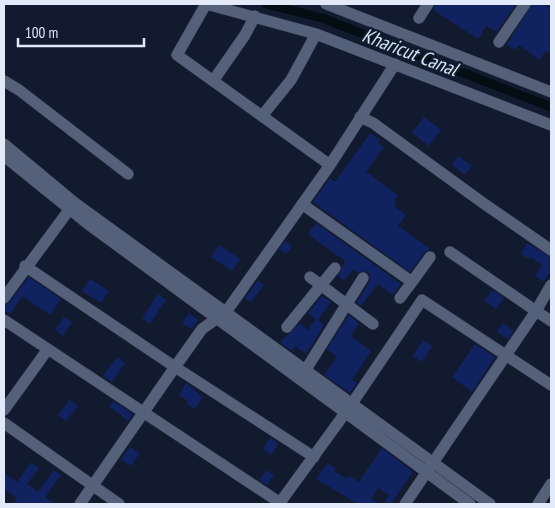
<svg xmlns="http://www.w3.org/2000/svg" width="555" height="508" viewBox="0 0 555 508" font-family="'PT Sans Narrow',sans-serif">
<rect width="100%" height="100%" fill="#121a30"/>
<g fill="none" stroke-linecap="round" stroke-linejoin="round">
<path stroke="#030e14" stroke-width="9" d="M266,4l56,14 229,89"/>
</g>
<path fill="#102360" d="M435,4h81l-19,28 -11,-6 -8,13 -45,-29z
M532,4h12l7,5v46l-5,-4 -7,9 -20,-15 -4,5 -8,-6z
M424,117l17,13 -12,16 -17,-13z
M370,133l10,7 -2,3 6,4 -18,25 32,23 -4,7 3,2 -2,3 11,8 -8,11 32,23 -6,4 -14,19 -97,-70 17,-24 5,4z
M458,156l14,10 -7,9 -13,-10z
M316,223l85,61 -8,11 -15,-11 -17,22 -4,-4 12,-20 1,-7 -3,-4 -9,2 -5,-4 -9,12 -6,-5 7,-15 -37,-27z
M285,241l7,5 -6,8 -7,-5z
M527,243l24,14v13l-7,12 -9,-6 7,-11 -11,-8 -2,2 -8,-5z
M219,245l21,14 -8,12 -21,-14z
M29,277l32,22 -11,16 -28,-19 -12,18 -6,-5v-4l6,-3z
M90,279l19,12 -8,12 -19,-12z
M258,280l6,5 -13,17 -6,-4z
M492,290l12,8 -8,11 -12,-8z
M158,294l8,6 -16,24 -8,-6z
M322,296l9,6 -13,18 6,5 -18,29 -11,-8 -3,5 -12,-9 20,-19 8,7 8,-11 -8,-6z
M189,313l9,7 -7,9 -9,-6z
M349,315l10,8 -8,13 20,15 -19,29 5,3 -7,10 -26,-18 13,-18 -10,-8z
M64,317l8,5 -9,14 -8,-6z
M503,323l11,8 -6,8 -11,-7z
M423,340l9,6 -10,16 -9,-6z
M475,344l20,13 -23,35 -20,-15z
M117,357l8,6 -13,19 -9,-6z
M186,383l17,14 -9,12 -7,-5 1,-3 -9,-6z
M69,400l9,6 -12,15 -8,-6z
M113,401l20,13 -5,7 -19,-15z
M270,438l9,5 -8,12 -8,-6z
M130,447l10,6 -9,13 -10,-7z
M382,448l31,24 -22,32h-7l5,-9 -11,-7 -7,11 8,5h-21l-42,-25 12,-16 8,6 -2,2 13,8 2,-3 10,6z
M31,462l8,6 -12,16 11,8 16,-22 7,5 -16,22 10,7h-42l4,-6 -13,-9v-16l13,9z
M266,470l8,5 -7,10 -8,-5z"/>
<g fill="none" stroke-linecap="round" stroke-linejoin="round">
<defs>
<path id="minor" d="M206,4l110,30 235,91
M206,4l-29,51 153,110
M326,4l225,88
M419,18l9,-14
M499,42l26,-38
M4,81l15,9 109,84
M213,81l32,-46 10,-19
M262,116l29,-36 25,-46
M360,117l13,6 110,80 68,47
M4,144l71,59 415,301
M4,156l84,68 382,280
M302,204l110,78 -12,16
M25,266l150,101 27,-38 24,-17 104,-147 65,-101
M310,277l63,47
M412,282l18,-25
M551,285l-15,26 15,10
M4,298l65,-88
M4,320l278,184
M287,327l48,-59
M305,371l58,-93
M4,410l44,-61
M4,423l115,81
M80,504l95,-137 139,90
M279,504l72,-99 71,-105 129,85
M405,504l131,-193 -86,-59
M538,504l13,-20"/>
</defs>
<use href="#minor" stroke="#2f3344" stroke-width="12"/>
<use href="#minor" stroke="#55607a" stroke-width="11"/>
</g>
<g text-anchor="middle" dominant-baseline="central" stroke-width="4.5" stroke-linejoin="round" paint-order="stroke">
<g font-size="20" font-style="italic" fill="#d0e6f1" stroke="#121a30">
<text transform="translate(410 52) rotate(21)">Kharicut Canal</text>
</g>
</g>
<rect width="555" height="508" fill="none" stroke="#e2e9f9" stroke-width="10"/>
<path d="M18 38v8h126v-8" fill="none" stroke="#e2e9f9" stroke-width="2.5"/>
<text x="25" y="38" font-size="15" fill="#e2e9f9" stroke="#121a30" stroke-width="4" paint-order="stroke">100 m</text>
</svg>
